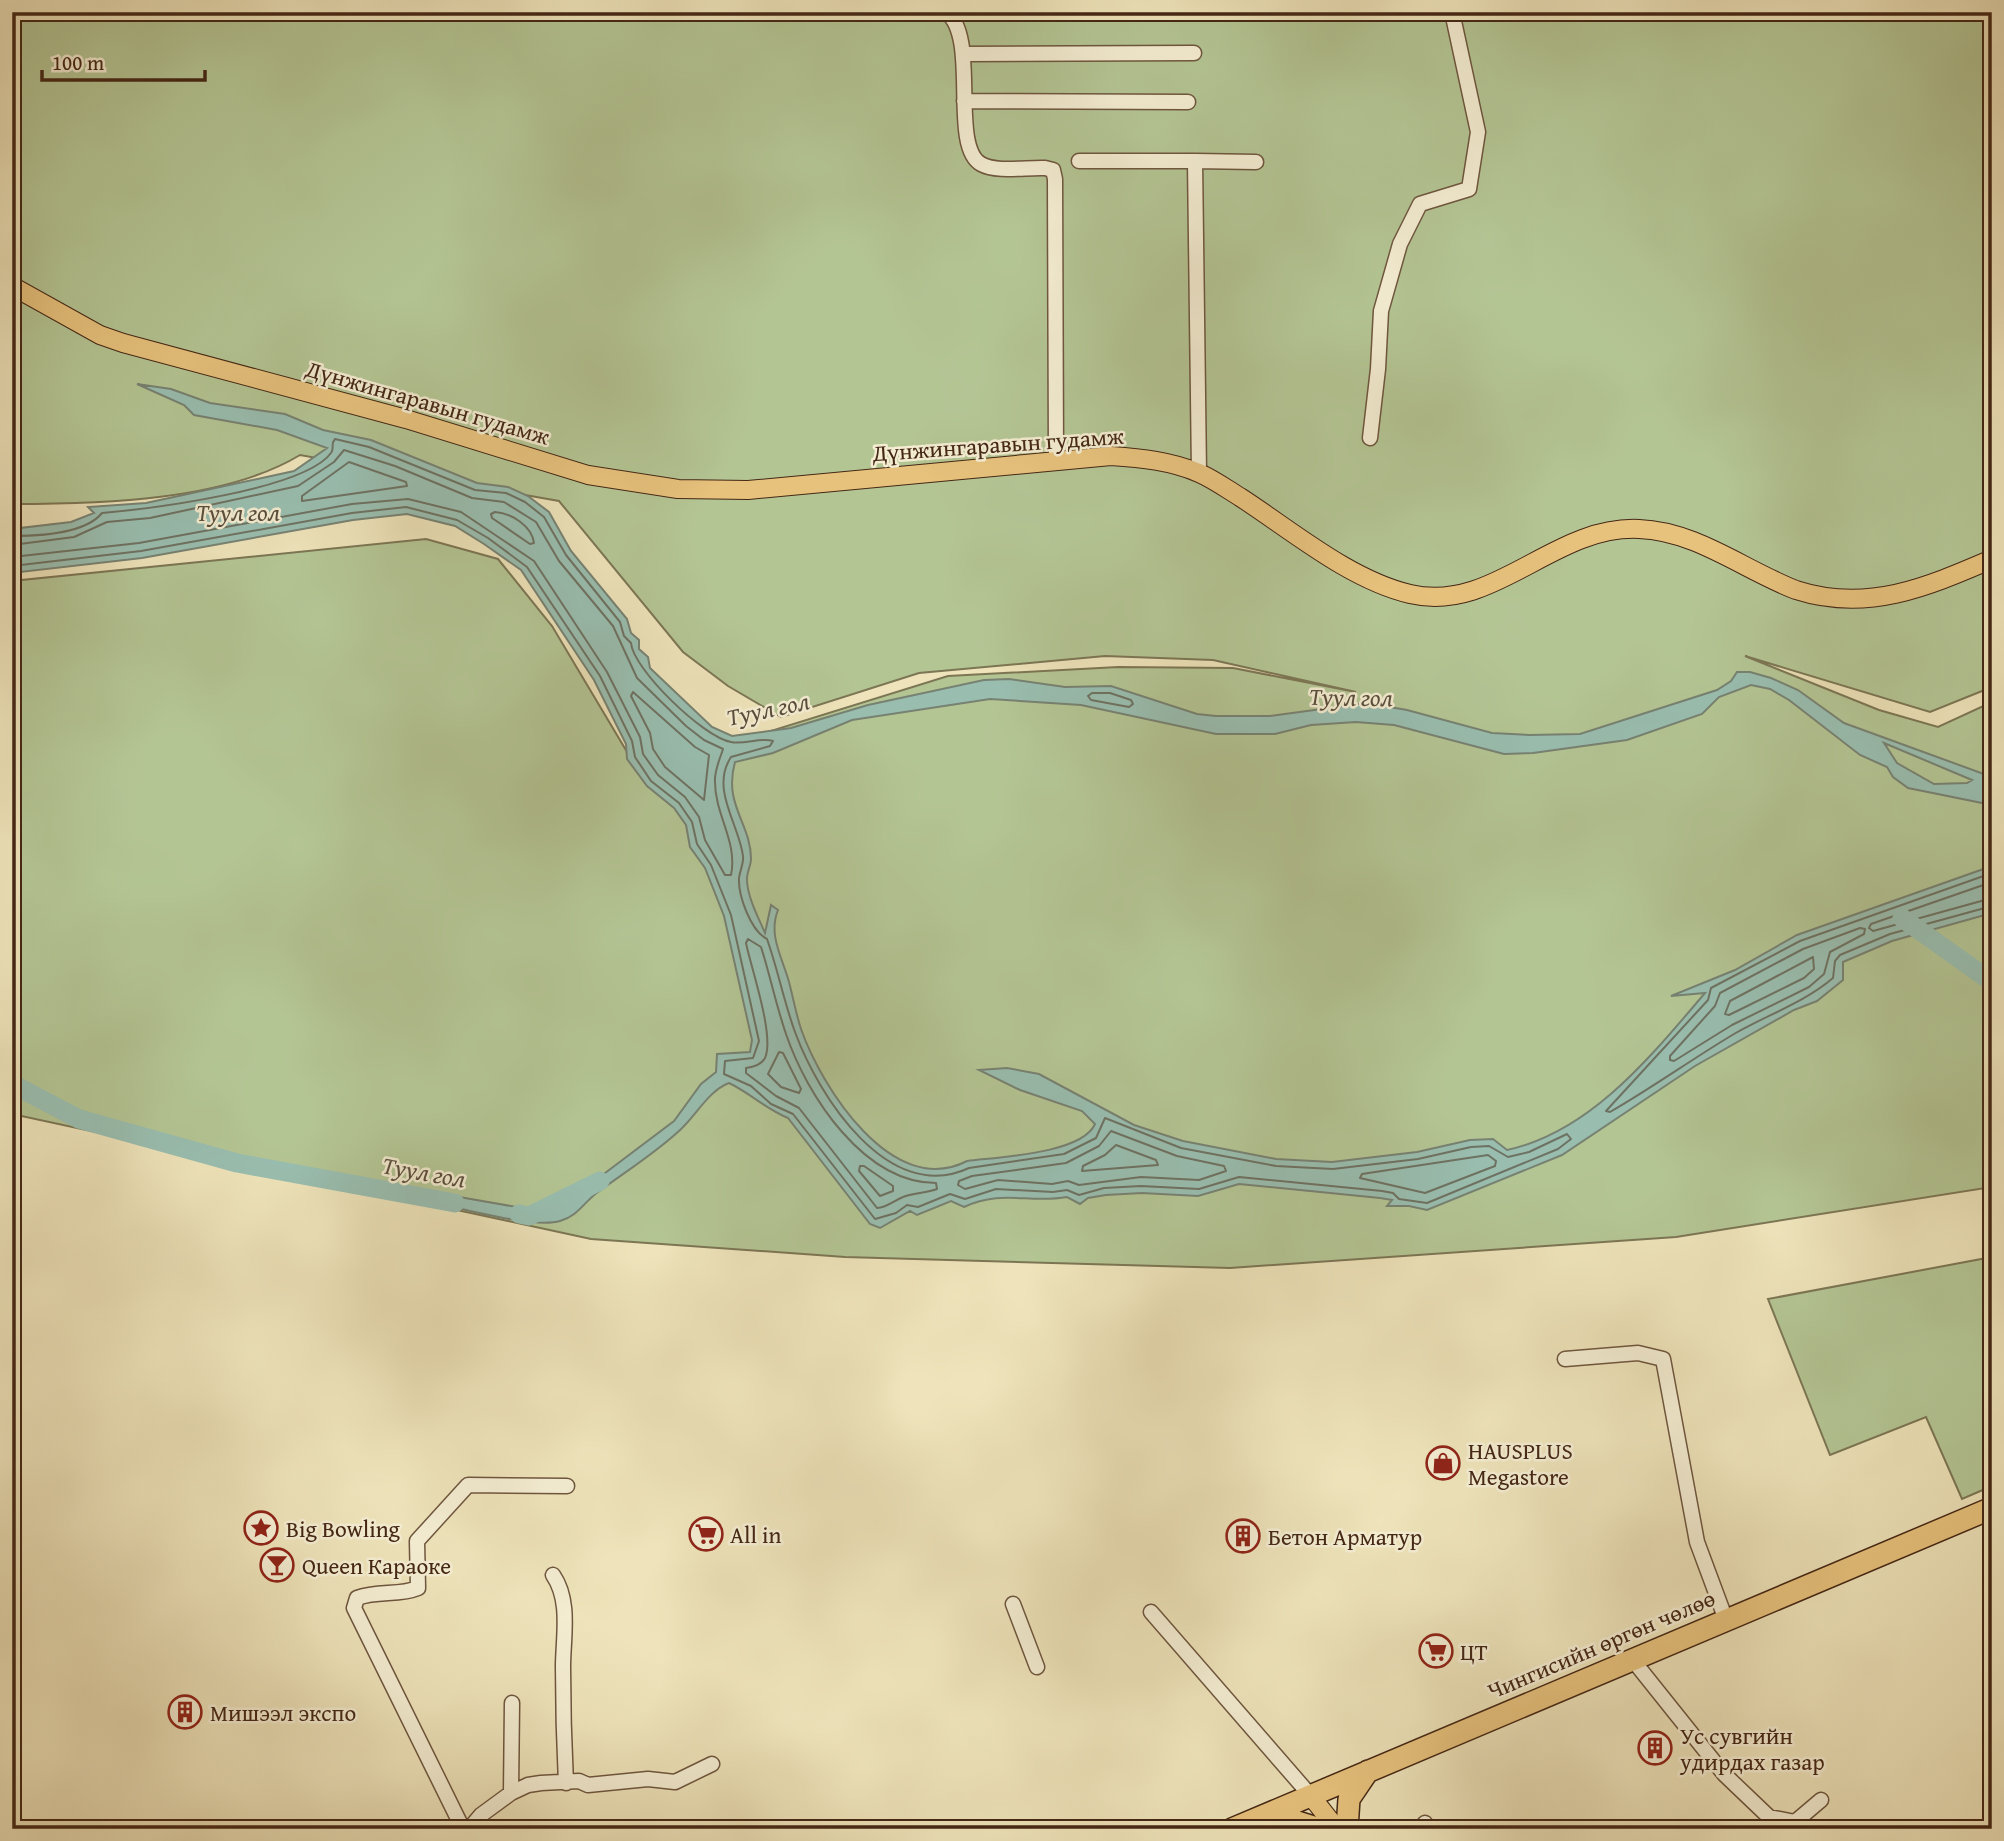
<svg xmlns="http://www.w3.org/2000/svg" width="2004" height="1841" viewBox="0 0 2004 1841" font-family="'Gentium Book Plus',serif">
<rect width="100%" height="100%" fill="#eee3ba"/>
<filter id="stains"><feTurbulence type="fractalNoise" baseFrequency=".00286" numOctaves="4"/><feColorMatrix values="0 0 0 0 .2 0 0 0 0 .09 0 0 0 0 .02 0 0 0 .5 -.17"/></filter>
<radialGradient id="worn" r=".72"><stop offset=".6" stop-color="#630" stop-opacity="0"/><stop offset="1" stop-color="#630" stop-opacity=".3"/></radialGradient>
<path fill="#b4c594" stroke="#7c7654" stroke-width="2" d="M12,12h1980v675l-62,25 -185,-56 134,54 59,17 54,-25v485l-316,50 -446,31 -385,-11 -254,-18 -579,-125v-533l414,-42 72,20 54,67 87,146 309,-96 170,-9 115,1 123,24 -143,-32 -108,-4 -186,17 -138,44 -53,-31 -45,-34 -124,-151 -259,-46c-76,46 -200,49 -288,49z
M1992,1257v229l-30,13 -36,-82 -96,38 -62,-156z"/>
<path fill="#99beb0" stroke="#778272" stroke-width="2" fill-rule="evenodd" d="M137,384l34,5 39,14 75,11 38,16 48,10 106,43 31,4 20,9 21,16 22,39 56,68 4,14 8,7v9l9,8 2,11 62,59 20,9 59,-8 77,-23 116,-25 25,-1 56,8 46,-1 86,28 19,2h54l96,-13 41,7 85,23 38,2 50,-1 137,-44 14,-9 6,-9h13l21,6 27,12 46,33 148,54v28l-84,-17 -15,-11 -6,-10 -27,-12 -71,-55 -19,-11 -19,-4 -32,12 -17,17 -75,26 -94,13 -29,1 -110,-29 -38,-3 -45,3 -36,9h-59l-135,-29 -91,-6 -138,21 -79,33 -38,9c-12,43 16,61 16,97 0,7 -5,14 -4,22 1,17 11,36 18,52l6,-28 7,5c-10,25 4,47 11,72 4,15 7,32 12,47 20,57 91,171 166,132 30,-4 115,-7 128,-37l-13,-13 -62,-21 -41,-20 28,-2 32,6 95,51 49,16 93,18 56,3 85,-10 53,-12 23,-1 14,11c84,-18 145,-95 198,-157l-34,3 64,-26 62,-35 195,-69v47l-100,28 -49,21v18l-26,21 -23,9 -99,56 -133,89 -135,55 -18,-4h-22l5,-6 -12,-2 -141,-14 -41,12 -56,-3 -36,2 -18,3 -8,6 -13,-7c-38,7 -65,-8 -103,10l-13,-6 -34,14 -7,-4 -30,17 -10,-4 -82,-106c-22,-9 -38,-25 -59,-35 -21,8 -33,33 -50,48 -25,23 -54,41 -81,61 -14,10 -20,24 -38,29 -27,8 -103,-14 -133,-20l4,-9 91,16 34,2 118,-89 27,-37 15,-12 1,-18 33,-2 2,-12 -28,-124 -19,-48 -15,-21 -4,-22 -12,-17 -27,-22 -20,-27 -1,-15 -32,-64 -73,-110 -37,-26 -29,-18 -48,-12 -54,6 -211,38 -130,15v-44l59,-7 23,-9 -6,-6 58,-4 148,-32 33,-23 -50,-18 -83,-15 -10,-10zM1884,743l88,37 -5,3 -33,1 -37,-21z"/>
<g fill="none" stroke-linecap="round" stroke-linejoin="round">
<path stroke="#6e7262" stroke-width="2" d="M349,462l57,20 1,4 -105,15v-5z
M495,512c16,1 37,14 39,31l-4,1 -38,-26 -1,-4z
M12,536c26,0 73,-2 90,-23 46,-4 202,-23 229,-60 4,-6 -1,-8 4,-14l34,8 106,43 31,3 19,9 19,15 22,38 54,67 4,14 7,7c2,26 72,94 100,99 13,3 30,-5 42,-1l-3,5 -39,11c-21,32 8,67 12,99 1,7 -3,14 -4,22 -1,18 12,53 28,61 11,31 17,63 28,93 23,63 93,174 174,136l95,-14 32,-16 9,-20 76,30 95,18 57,3 85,-10 53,-12 18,-1 19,11 21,-5 38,-18 4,5 -13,10 -131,54 -28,-4 -6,-6 -11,-2 -143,-14 -40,12 -58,-3 -37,2 -25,7 -12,-5 -14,2 -57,-3 -31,10 -15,-5 -32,13 -11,-2 -11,8 -21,6 -82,-105 -22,-10 -20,-18 -27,-12 1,-13 28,-3 6,-17 -28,-126 -20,-50 -14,-21 -5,-22 -13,-19 -28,-22 -16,-24 -3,-16 -32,-65 -73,-109 -39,-29 -31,-18 -51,-13 -54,6 -211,38 -129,15
M12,545l62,-8 33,-15 43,-4 148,-32 36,-24 10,-12 51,16 77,32 32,4 32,20 23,39 54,65 24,52 49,48 18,14 19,9c-3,10 -9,22 -8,33 0,33 23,60 16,93h-6l-20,-35 -6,-23 -14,-20 -27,-22 -15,-21 -3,-17 -33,-65 -73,-111 -73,-49 -53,-13 -56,5 -213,39 -127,14
M633,692l62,55 14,8 -5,45 -39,-33 -12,-18 -3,-16 -19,-37z
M1092,693h18l21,7 2,4 -4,3 -38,-7 -3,-4z
M1992,873l-192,68 -89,47 -3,12 -102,111 4,1c42,-24 82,-53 124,-78 33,-19 71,-32 99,-56l2,-17 5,-6 50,-21 102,-28
M1992,882l-121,42 -2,4 4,3 119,-33
M1860,928l5,1 -1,5 -34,18 -6,22 -15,13 -77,38 -58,36 -4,-1v-4l45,-50 5,-13 83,-44z
M748,939l13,8c9,28 15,58 25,87 21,62 78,149 150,149l1,6c-11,4 -25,4 -34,8 -10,4 -15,10 -26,11l-78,-100 -23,-12 -30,-23v-5c8,-1 15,-3 19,-10 10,-22 -14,-90 -19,-115z
M1813,957l1,12 -10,9 -75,37 -4,-1 5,-13z
M779,1052l4,1 18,36 -2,4 -18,-6 -13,-13z
M1111,1131l66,25 47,10 2,5 -27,9 -58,-3 -62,8 -11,-4 -16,3 -54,-4 -33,9 -7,-4 1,-4 13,-5 94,-13 33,-17z
M1116,1145l40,15 2,5 -76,6 1,-5 22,-11z
M1488,1155l8,6 -1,5 -70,27 -65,-15 2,-4z
M864,1166l29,20v5l-13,5 -21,-25 1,-5z"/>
<path stroke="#99beb0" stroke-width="19" d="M1902,918l90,64
M12,1084l67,35 158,44 218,40
M519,1214l10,2 71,-35"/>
<defs>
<path id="minor" d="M946,12c34,24 3,134 35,152 16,9 46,3 64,4l8,2 2,9 1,282
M963,54l231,-1
M964,101l224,1
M1079,161h116l4,312
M1195,161l61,1
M1370,438l8,-69 3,-58 19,-67 20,-40 49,-15 9,-57 -26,-120
M1565,1359l73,-6 25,6 34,183 29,78
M553,1575c18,26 10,62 10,92 0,38 1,77 3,116
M1013,1604l24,63
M1151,1612l159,183
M1632,1659l92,115 45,43 26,5 26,-22
M512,1703l-1,90 17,-8 13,-2 38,-2 9,4 60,-6 27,3 37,-18
M463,1829l-109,-221 3,-10c21,-8 42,-2 61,-10l-1,-47 51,-56 99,1
M469,1829l12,-14 30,-22
M1420,1829l5,-6"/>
<path id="major" d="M12,286l88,49 23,8 283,76 182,56 90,14 70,1 363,-34c30,2 60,5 88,17 14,6 28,16 41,24 51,33 110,83 170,97 84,20 143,-69 229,-65 57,2 105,41 157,61 71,23 131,-3 196,-31
M1310,1795l27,34"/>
<path id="highway" d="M1262,1820h29l29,9
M1232,1829l760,-321
M1347,1829l2,-30 19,-28"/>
</defs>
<use href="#minor" stroke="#6e563e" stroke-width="17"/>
<use href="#major" stroke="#442715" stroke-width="20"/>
<use href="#highway" stroke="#442715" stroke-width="24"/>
<use href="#minor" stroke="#f4edd2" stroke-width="14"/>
<use href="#major" stroke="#e7c27d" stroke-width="18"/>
<use href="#highway" stroke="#e7c27d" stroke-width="21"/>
</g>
<defs>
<symbol id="shop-ring" viewBox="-11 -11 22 22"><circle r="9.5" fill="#f4edd2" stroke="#8f2418" stroke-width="1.5"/><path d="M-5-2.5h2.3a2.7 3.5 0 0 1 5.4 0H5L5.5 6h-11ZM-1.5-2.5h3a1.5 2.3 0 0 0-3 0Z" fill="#8f2418"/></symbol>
<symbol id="sight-ring" viewBox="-11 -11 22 22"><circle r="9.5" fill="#f4edd2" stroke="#8f2418" stroke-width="1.5"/><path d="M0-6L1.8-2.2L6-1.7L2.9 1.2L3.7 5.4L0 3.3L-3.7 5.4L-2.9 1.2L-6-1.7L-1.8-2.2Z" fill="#8f2418"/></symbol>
<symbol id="supermarket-ring" viewBox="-11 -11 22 22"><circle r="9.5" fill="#f4edd2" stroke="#8f2418" stroke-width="1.5"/><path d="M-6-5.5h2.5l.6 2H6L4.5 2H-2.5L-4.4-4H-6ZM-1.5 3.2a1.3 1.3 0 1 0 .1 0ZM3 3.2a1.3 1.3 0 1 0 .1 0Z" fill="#8f2418"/></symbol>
<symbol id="building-ring" viewBox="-11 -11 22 22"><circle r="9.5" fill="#f4edd2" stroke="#8f2418" stroke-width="1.5"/><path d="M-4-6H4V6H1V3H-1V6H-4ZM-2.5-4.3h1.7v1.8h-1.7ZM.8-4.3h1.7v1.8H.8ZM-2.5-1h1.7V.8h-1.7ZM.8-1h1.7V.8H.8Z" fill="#8f2418"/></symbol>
<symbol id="bar-ring" viewBox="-11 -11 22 22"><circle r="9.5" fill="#f4edd2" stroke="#8f2418" stroke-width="1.5"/><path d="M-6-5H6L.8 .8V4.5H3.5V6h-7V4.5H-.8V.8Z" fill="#8f2418"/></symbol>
</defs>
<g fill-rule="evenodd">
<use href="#shop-ring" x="1424" y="1444" width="38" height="38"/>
<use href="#sight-ring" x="242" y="1509" width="38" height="38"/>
<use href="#supermarket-ring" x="687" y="1515" width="38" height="38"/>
<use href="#building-ring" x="1224" y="1517" width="38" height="38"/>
<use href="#bar-ring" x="258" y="1546" width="38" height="38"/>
<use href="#supermarket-ring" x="1417" y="1632" width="38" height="38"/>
<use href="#building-ring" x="166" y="1693" width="38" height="38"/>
<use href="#building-ring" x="1636" y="1729" width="38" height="38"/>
</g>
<g text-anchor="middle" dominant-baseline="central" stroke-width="5" stroke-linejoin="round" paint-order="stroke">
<g font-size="23" fill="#442715" stroke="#f4edd2">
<text transform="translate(428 402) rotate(16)">Дүнжингаравын гудамж</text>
<text transform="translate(998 444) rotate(-4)">Дүнжингаравын гудамж</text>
<text transform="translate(1601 1644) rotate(-23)">Чингисийн өргөн чөлөө</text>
</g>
<g font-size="23" fill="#442715" stroke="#f4edd2" text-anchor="start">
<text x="1468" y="1450">HAUSPLUS<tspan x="1468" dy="26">Megastore</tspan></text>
<text x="286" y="1528">Big Bowling</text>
<text x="730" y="1534">All in</text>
<text x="1268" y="1536">Бетон Арматур</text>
<text x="302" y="1565">Queen Караоке</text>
<text x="1460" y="1651">ЦТ</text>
<text x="210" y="1712">Мишээл экспо</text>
<text x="1680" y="1735">Ус сувгийн<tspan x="1680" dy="26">удирдах газар</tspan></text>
</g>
<g font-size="24" font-style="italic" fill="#594d3c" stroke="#f4edd2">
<text x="238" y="512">Туул гол</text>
<text transform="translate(1351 697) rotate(1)">Туул гол</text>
<text transform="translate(768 709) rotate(-12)">Туул гол</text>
<text transform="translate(424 1172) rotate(10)">Туул гол</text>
</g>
</g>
<rect width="2004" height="1841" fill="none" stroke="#eee3ba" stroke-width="42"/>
<rect x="14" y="14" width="1976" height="1813" fill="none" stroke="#442715" stroke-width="3.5"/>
<rect x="21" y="21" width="1962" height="1799" fill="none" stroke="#442715" stroke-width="2"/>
<path d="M42 70v10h163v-10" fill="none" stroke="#442715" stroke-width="3.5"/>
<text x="52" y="70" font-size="21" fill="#442715" stroke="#f4edd2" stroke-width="5" paint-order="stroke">100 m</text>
<rect width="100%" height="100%" filter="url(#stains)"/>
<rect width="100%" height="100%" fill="url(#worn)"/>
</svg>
